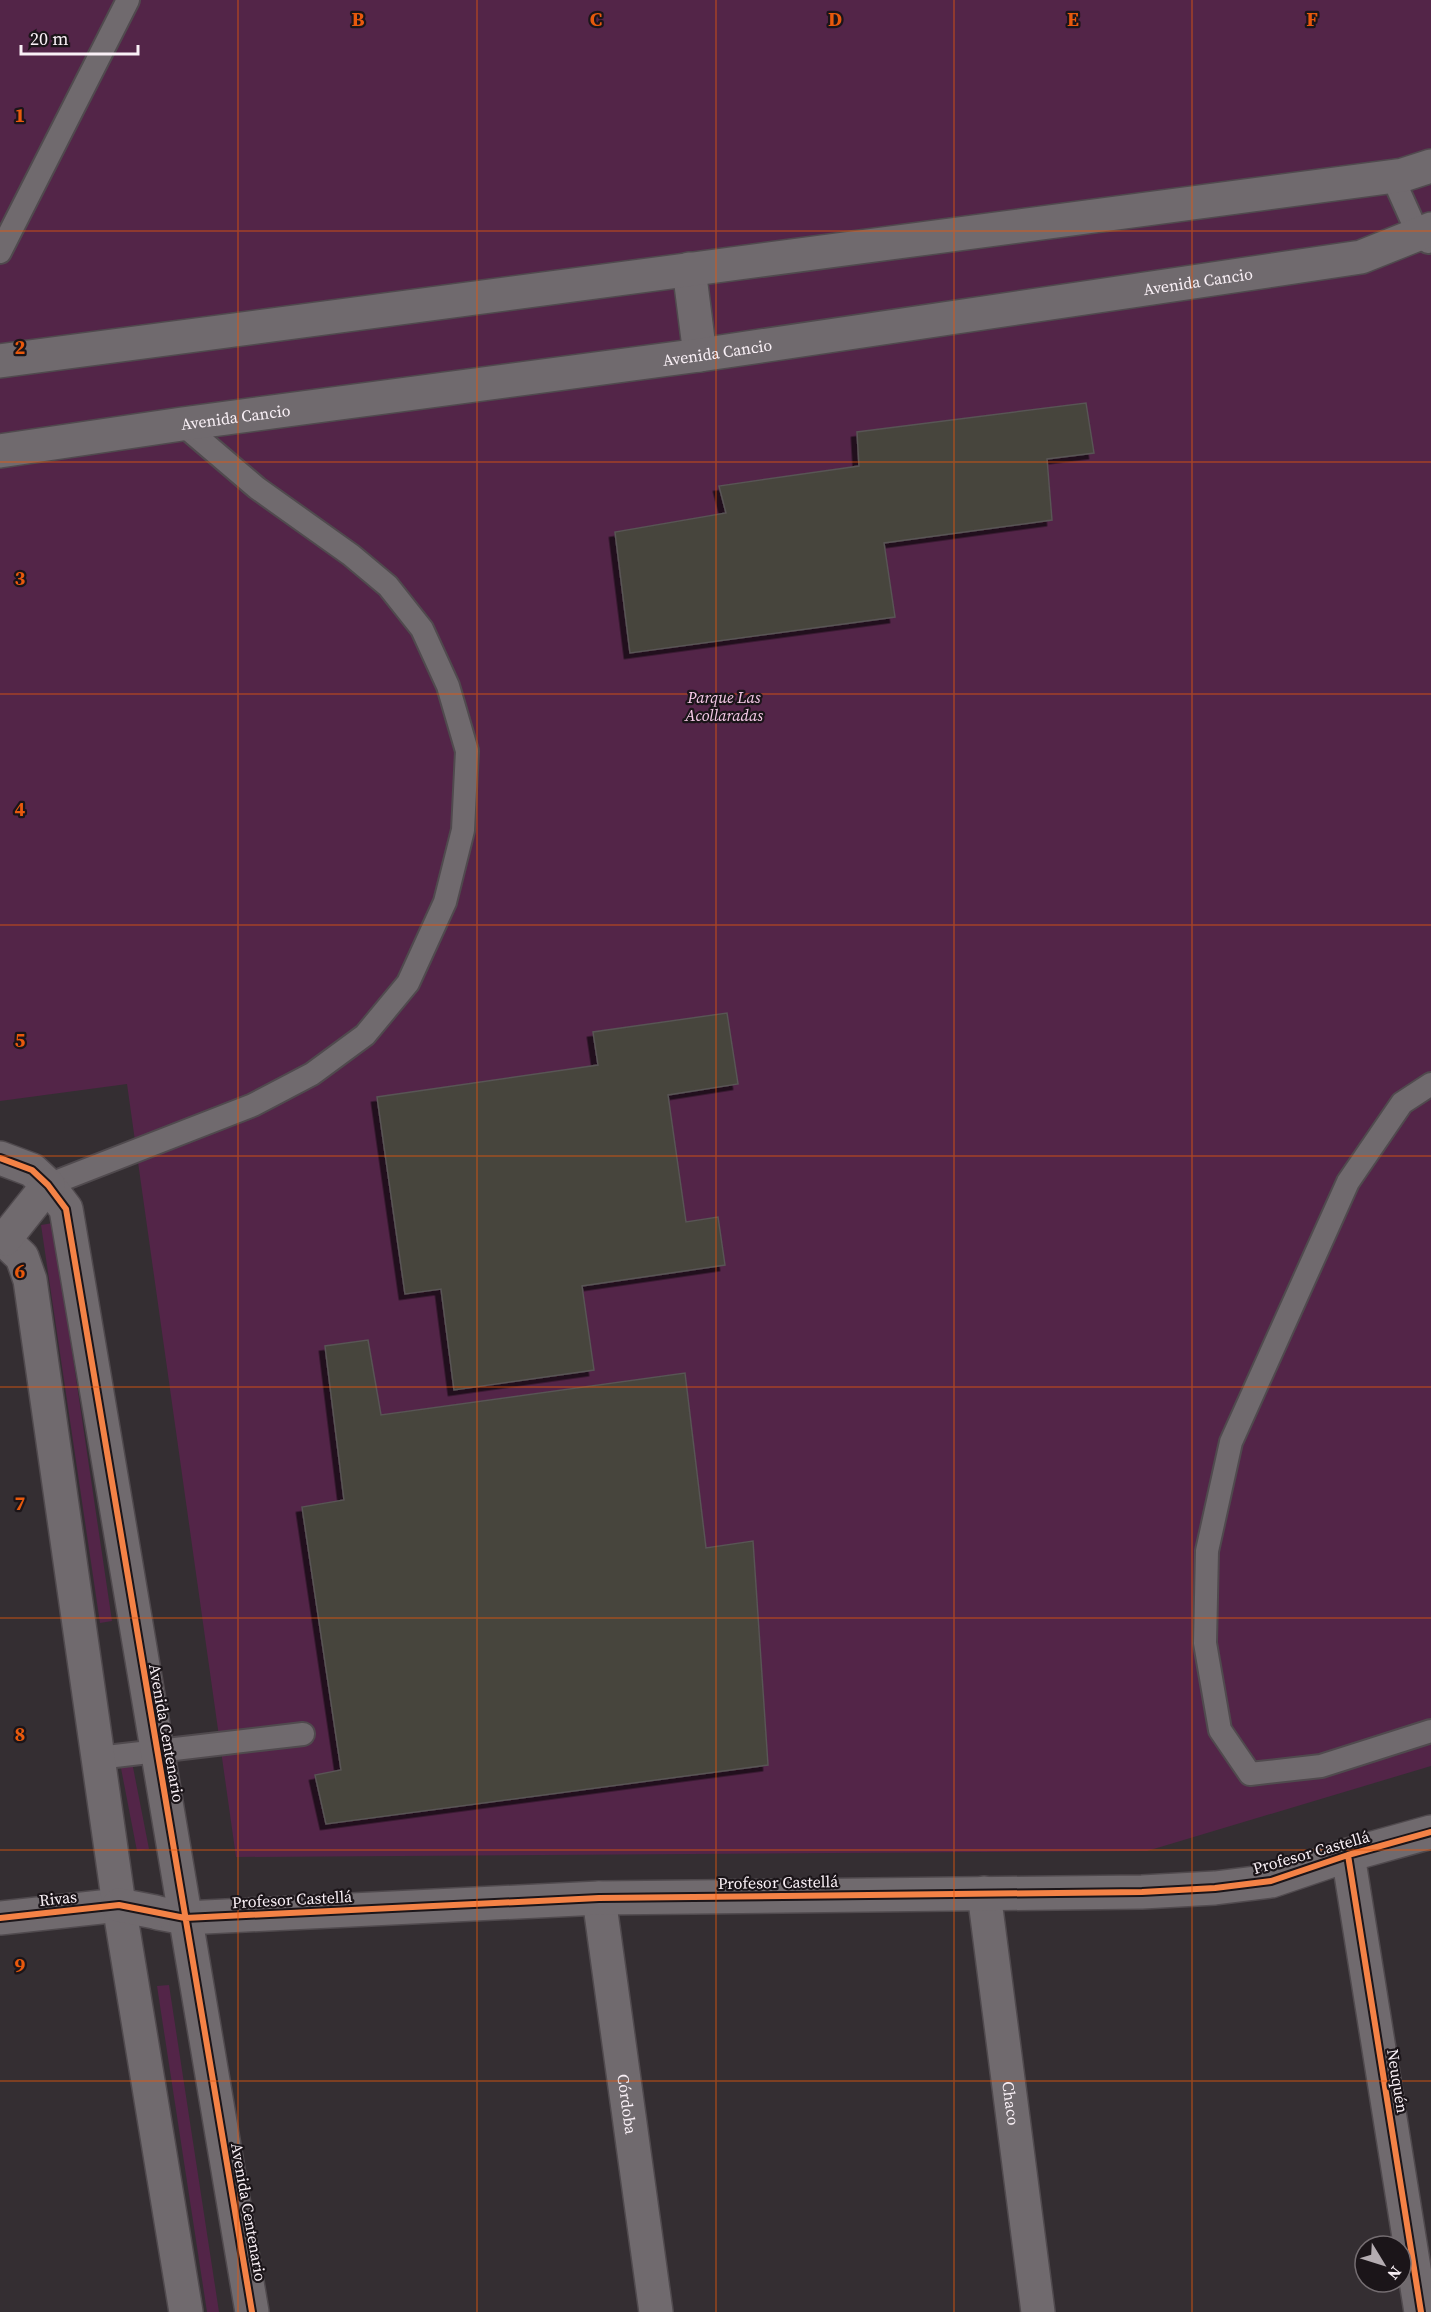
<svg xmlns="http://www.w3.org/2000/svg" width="1431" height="2312" viewBox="0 0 1431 2312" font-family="'Source Serif 4',serif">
<defs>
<filter id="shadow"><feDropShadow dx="-5.5" dy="5.5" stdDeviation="0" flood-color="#0009"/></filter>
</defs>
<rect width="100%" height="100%" fill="#342e32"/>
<path fill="#532548" d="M0,0h1431v1766l-284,85 -911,6 -109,-773 -127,17z
M53,1223l59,398 -12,2 -59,-398z
M132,1762l17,87 -12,2 -17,-88z
M169,1985l50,327h-12l-50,-326z"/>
<path fill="#47443c" stroke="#585454" stroke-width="1.5" filter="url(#shadow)" d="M1086,403l8,50 -47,6 5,61 -168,23 11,74 -265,36 -15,-121 111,-19 -7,-27 140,-20 -2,-34z
M727,1013l11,71 -70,11 18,127 32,-5 7,48 -143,21 12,84 -140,20 -13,-101 -36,5 -28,-197 221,-32 -5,-33z
M368,1340l13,75 304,-42 21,175 47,-7 15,224 -442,59 -11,-49 26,-5 -39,-263 42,-7 -19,-154z"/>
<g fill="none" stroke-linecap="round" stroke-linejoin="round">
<defs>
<path id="lane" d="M1392,176l26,58 10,8
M0,252l128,-252
M1431,1084l-29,19 -54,79 -117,260 -24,109 -2,92 15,87 30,44 71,-8 110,-35
M48,1185l205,-80 59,-31 53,-39 43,-52 37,-81 18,-72 4,-79 -19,-65 -26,-57 -34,-43 -37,-31 -94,-67 -75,-64
M98,1758l205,-24"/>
<g id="street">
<path d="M1348,1855l73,457"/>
<path id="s1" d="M984,1893l54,419"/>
<path id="s2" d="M599,1898l57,414"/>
<path d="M158,1913l27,5 414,-20 543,-6 73,-4 56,-7 77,-26 83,-23"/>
<path d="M0,1918l119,-13"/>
</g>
<g id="secondary">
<path d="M689,269l11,86"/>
<path d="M0,361l1403,-186 28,-9"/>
<path id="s3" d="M0,451l182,-27 518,-69 661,-98 70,-28"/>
<path d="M0,1158l32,12 16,15 18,24 186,1103"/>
<path d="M0,1236l22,21 8,23 89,625 67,407"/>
<path d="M5,1239l43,-54"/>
<path d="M119,1905l36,7"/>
</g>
</defs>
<use href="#lane" stroke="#504a4e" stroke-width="26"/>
<use href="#street" stroke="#504a4e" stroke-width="36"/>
<use href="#secondary" stroke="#504a4e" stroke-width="36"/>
<use href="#lane" stroke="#706a6e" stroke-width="22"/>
<use href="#street" stroke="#706a6e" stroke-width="33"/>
<use href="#secondary" stroke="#706a6e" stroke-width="33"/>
<defs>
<path id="cycleway" d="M0,1158l32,12 16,15 18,24 186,1103
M1348,1855l73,457
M0,1918l119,-13 66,13 414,-20 543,-6 73,-4 56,-7 77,-26 83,-23"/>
</defs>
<use href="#cycleway" stroke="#1b1519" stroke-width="10"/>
<use href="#cycleway" stroke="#f48246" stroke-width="6"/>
</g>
<path fill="none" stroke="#e8590c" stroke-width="1.5" stroke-opacity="0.55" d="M238,0v2312M477,0v2312M716,0v2312M954,0v2312M1192,0v2312M0,231h1431M0,462h1431M0,694h1431M0,925h1431M0,1156h1431M0,1387h1431M0,1618h1431M0,1850h1431M0,2081h1431"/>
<g text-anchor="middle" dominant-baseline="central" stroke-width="4.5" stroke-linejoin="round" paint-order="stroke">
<g font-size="16" fill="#f9f0f6" stroke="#1b1519">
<text stroke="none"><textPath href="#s3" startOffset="1210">Avenida Cancio</textPath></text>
<text stroke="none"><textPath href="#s3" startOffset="724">Avenida Cancio</textPath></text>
<text stroke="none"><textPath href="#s3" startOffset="238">Avenida Cancio</textPath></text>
<text transform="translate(167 1733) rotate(80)">Avenida Centenario</text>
<text transform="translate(1311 1852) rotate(-16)">Profesor Castellá</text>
<text transform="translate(778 1882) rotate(-1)">Profesor Castellá</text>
<text transform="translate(58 1898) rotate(-6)">Rivas</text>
<text transform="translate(292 1899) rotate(-3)">Profesor Castellá</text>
<text transform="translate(1398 2081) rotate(81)">Neuquén</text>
<text stroke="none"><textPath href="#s1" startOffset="212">Chaco</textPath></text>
<text stroke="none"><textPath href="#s2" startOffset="208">Córdoba</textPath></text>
<text transform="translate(249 2212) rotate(80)">Avenida Centenario</text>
</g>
<g font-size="16" font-style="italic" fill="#f7cbe9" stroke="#1b1519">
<text x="724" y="697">Parque Las<tspan x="724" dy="18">Acollaradas</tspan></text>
</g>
</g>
<g font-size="20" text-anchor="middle" font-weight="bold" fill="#e8590c" stroke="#1b1519" stroke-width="4.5" stroke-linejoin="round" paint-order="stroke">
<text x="358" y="26">B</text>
<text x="596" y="26">C</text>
<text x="835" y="26">D</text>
<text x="1073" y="26">E</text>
<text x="1312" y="26">F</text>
<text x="20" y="122">1</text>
<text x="20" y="354">2</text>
<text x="20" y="585">3</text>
<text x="20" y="816">4</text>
<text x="20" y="1047">5</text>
<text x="20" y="1278">6</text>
<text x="20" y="1510">7</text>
<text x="20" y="1741">8</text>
<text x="20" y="1972">9</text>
</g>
<g transform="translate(1383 2264) rotate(128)"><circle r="28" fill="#1b1519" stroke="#746d71" stroke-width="1.5"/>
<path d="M0-4.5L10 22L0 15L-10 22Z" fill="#b4acb1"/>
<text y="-9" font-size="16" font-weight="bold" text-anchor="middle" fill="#f9f0f6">N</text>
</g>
<path d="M21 45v9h117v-9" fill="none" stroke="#f9f0f6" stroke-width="3"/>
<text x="30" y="45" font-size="18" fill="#f9f0f6" stroke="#1b1519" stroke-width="4.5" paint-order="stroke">20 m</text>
</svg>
